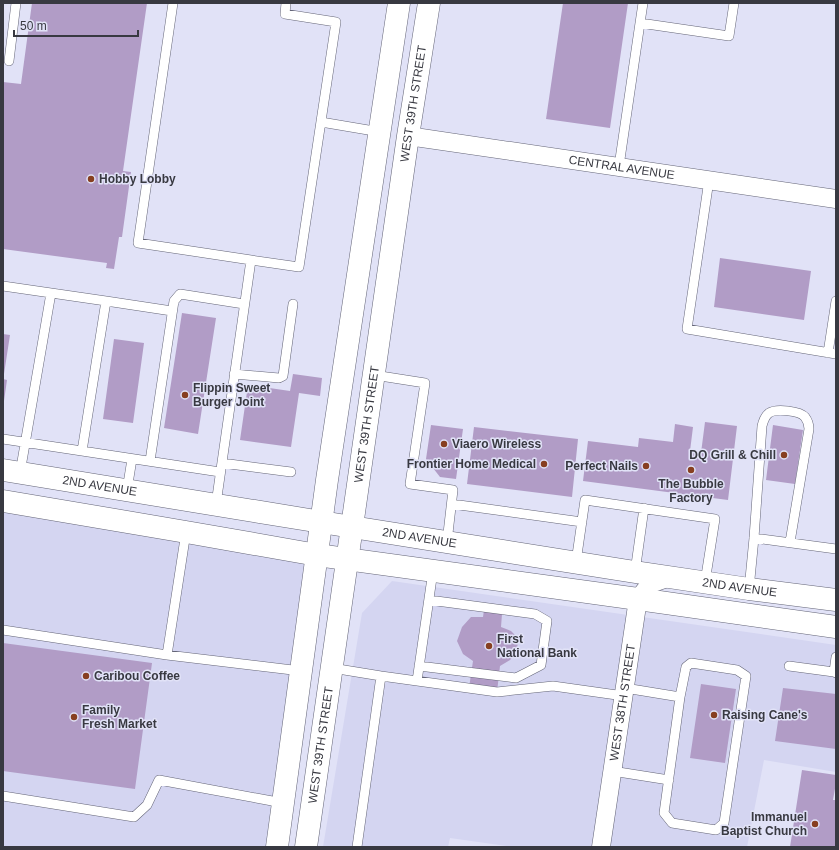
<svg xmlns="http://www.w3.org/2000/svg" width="839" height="850" viewBox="0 0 839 850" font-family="Arial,sans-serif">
<rect width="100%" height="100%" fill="#e1e2f7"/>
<path fill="#d4d5f1" d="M3,509l314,46 -42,292h-272z
M392,581l444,64v127l-72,-12 -17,87h-234l-63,-9 -2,9h-125l39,-234z"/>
<path fill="#b19cc6" d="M32,3h115l-24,168 8,1 -9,65h-3l-5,32 -8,-1 1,-5 -104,-14v-167l18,2z
M563,3h65l-18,125 -64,-9z
M720,258l91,13 -7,49 -90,-13z
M182,313l34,5 -18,116 -34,-6z
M3,334l7,1 -6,39h-1z
M114,339l30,4 -11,80 -30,-4z
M293,374l29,4 -2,18 -21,-3 -8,54 -51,-7 8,-55 42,6z
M3,379l4,1 -3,21h-1z
M705,422l32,4 -9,74 -145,-19 5,-40 50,6 1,-9 34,4 2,-18 18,3 -3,24 11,2z
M431,425l32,4 -7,50 -16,-2 -14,-18z
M773,425l30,5 -8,54 -29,-4z
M474,427l104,12 -6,58 -105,-13z
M484,610l18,4 -1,13 10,4 7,7 -1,14 -7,8 -10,6 -3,26 -28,-4 4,-27 -10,-7 -6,-13 5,-14 9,-10h12z
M3,643l149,20 -17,126 -132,-18z
M701,684l35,5 -11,74 -35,-5z
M783,688l53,6v55l-61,-8z
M802,770l34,5v8l-3,17h3v47h-46z"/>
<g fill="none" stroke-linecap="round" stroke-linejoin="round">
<defs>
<path id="lane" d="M173,3l-35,240 113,17
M640,23l3,-20
M9,61l7,-58
M321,122l59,10
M619,166l21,-143 89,13 5,-33
M709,180l-22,149 149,25
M3,286l103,15 -24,150 -79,-12
M106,301l66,10
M828,353l8,-52
M234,374l45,4 4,-2 10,-72
M374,375l51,8 -15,101 43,6 -6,52
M82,451l138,21
M150,461l24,-160 6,-7 64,10
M222,463l69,9
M20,473l31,-180
M127,490l5,-31
M216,504l35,-244 48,7 37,-245 -51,-8 1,-11
M452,504l130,18
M754,538l82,11
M576,562l9,-62 130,19 -10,63
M635,572l9,-64
M749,589l5,-51 8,-112c1,-4 3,-10 7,-13 7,-5 31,-2 36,4 3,4 4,8 4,12l-19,113
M3,630l164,25 134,16
M167,655l19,-123
M836,657l-2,15 2,1
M691,663l46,7 9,6 -22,147 -8,7 -44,-7 -8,-10 16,-116 6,-30z
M419,666l97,12 25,-13 6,-44 -12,-7 -106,-14
M789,666l45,6
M332,668l49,8 116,16 56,-6 71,10
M417,681l16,-110
M625,688l55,9
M612,771l57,9
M3,796l131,21 13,-12 12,-25 124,23
M357,847l24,-171"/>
<g id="street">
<path id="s1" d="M408,136l428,63"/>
<path id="s2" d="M601,847l37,-248 12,-15 20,-7"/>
</g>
<g id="secondary">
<path id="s3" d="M3,470l349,57 283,45 114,17 87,11"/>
<path d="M3,501l183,31 131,23 321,44 198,28"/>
<path d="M277,847l50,-367 72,-477"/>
<path id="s4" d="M306,847l102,-711 21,-133"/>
</g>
</defs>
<use href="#lane" stroke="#646577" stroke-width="10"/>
<use href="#street" stroke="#646577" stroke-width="19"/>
<use href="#secondary" stroke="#646577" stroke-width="23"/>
<use href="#lane" stroke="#fff" stroke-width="9"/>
<use href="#street" stroke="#fff" stroke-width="18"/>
<use href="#secondary" stroke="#fff" stroke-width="22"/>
</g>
<g fill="#873f20" stroke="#e1e2f7" stroke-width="1.5">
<circle cx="91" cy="179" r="4"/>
<circle cx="185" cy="395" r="4"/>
<circle cx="444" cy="444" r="4"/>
<circle cx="784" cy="455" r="4"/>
<circle cx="544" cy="464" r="4"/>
<circle cx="646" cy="466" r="4"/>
<circle cx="691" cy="470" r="4"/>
<circle cx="489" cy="646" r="4"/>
<circle cx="86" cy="676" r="4"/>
<circle cx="714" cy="715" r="4"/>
<circle cx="74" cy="717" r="4"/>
<circle cx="815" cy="824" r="4"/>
</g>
<g text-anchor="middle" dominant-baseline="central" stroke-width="3" stroke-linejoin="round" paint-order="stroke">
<g font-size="12" fill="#383941" stroke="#e1e2f7">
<text stroke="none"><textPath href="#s4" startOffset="751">WEST 39TH STREET</textPath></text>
<text stroke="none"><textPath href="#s1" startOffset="216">CENTRAL AVENUE</textPath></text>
<text stroke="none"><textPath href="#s4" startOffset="427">WEST 39TH STREET</textPath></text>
<text stroke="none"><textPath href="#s3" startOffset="98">2ND AVENUE</textPath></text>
<text stroke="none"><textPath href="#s3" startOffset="422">2ND AVENUE</textPath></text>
<text stroke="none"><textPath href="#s3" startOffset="746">2ND AVENUE</textPath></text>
<text stroke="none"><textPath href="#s2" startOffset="146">WEST 38TH STREET</textPath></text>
<text stroke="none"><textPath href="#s4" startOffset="103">WEST 39TH STREET</textPath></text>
</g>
<g font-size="12" font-weight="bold" fill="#383941" stroke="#e1e2f7" text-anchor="start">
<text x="99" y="179">Hobby Lobby</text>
<text x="193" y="388">Flippin Sweet<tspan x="193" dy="14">Burger Joint</tspan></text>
<text x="452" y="444">Viaero Wireless</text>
<text x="776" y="455" text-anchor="end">DQ Grill &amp; Chill</text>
<text x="536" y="464" text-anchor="end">Frontier Home Medical</text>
<text x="638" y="466" text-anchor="end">Perfect Nails</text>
<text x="691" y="484" text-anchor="middle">The Bubble<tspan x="691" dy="14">Factory</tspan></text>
<text x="497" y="639">First<tspan x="497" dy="14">National Bank</tspan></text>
<text x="94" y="676">Caribou Coffee</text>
<text x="82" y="710">Family<tspan x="82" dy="14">Fresh Market</tspan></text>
<text x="722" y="715">Raising Cane's</text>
<text x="807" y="817" text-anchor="end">Immanuel<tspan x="807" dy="14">Baptist Church</tspan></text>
</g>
</g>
<rect width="839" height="850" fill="none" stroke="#383941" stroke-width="8"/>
<path d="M14 30v6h124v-6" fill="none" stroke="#383941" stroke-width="2"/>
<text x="20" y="30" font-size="12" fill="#383941" stroke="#e1e2f7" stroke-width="3" paint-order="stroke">50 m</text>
</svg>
